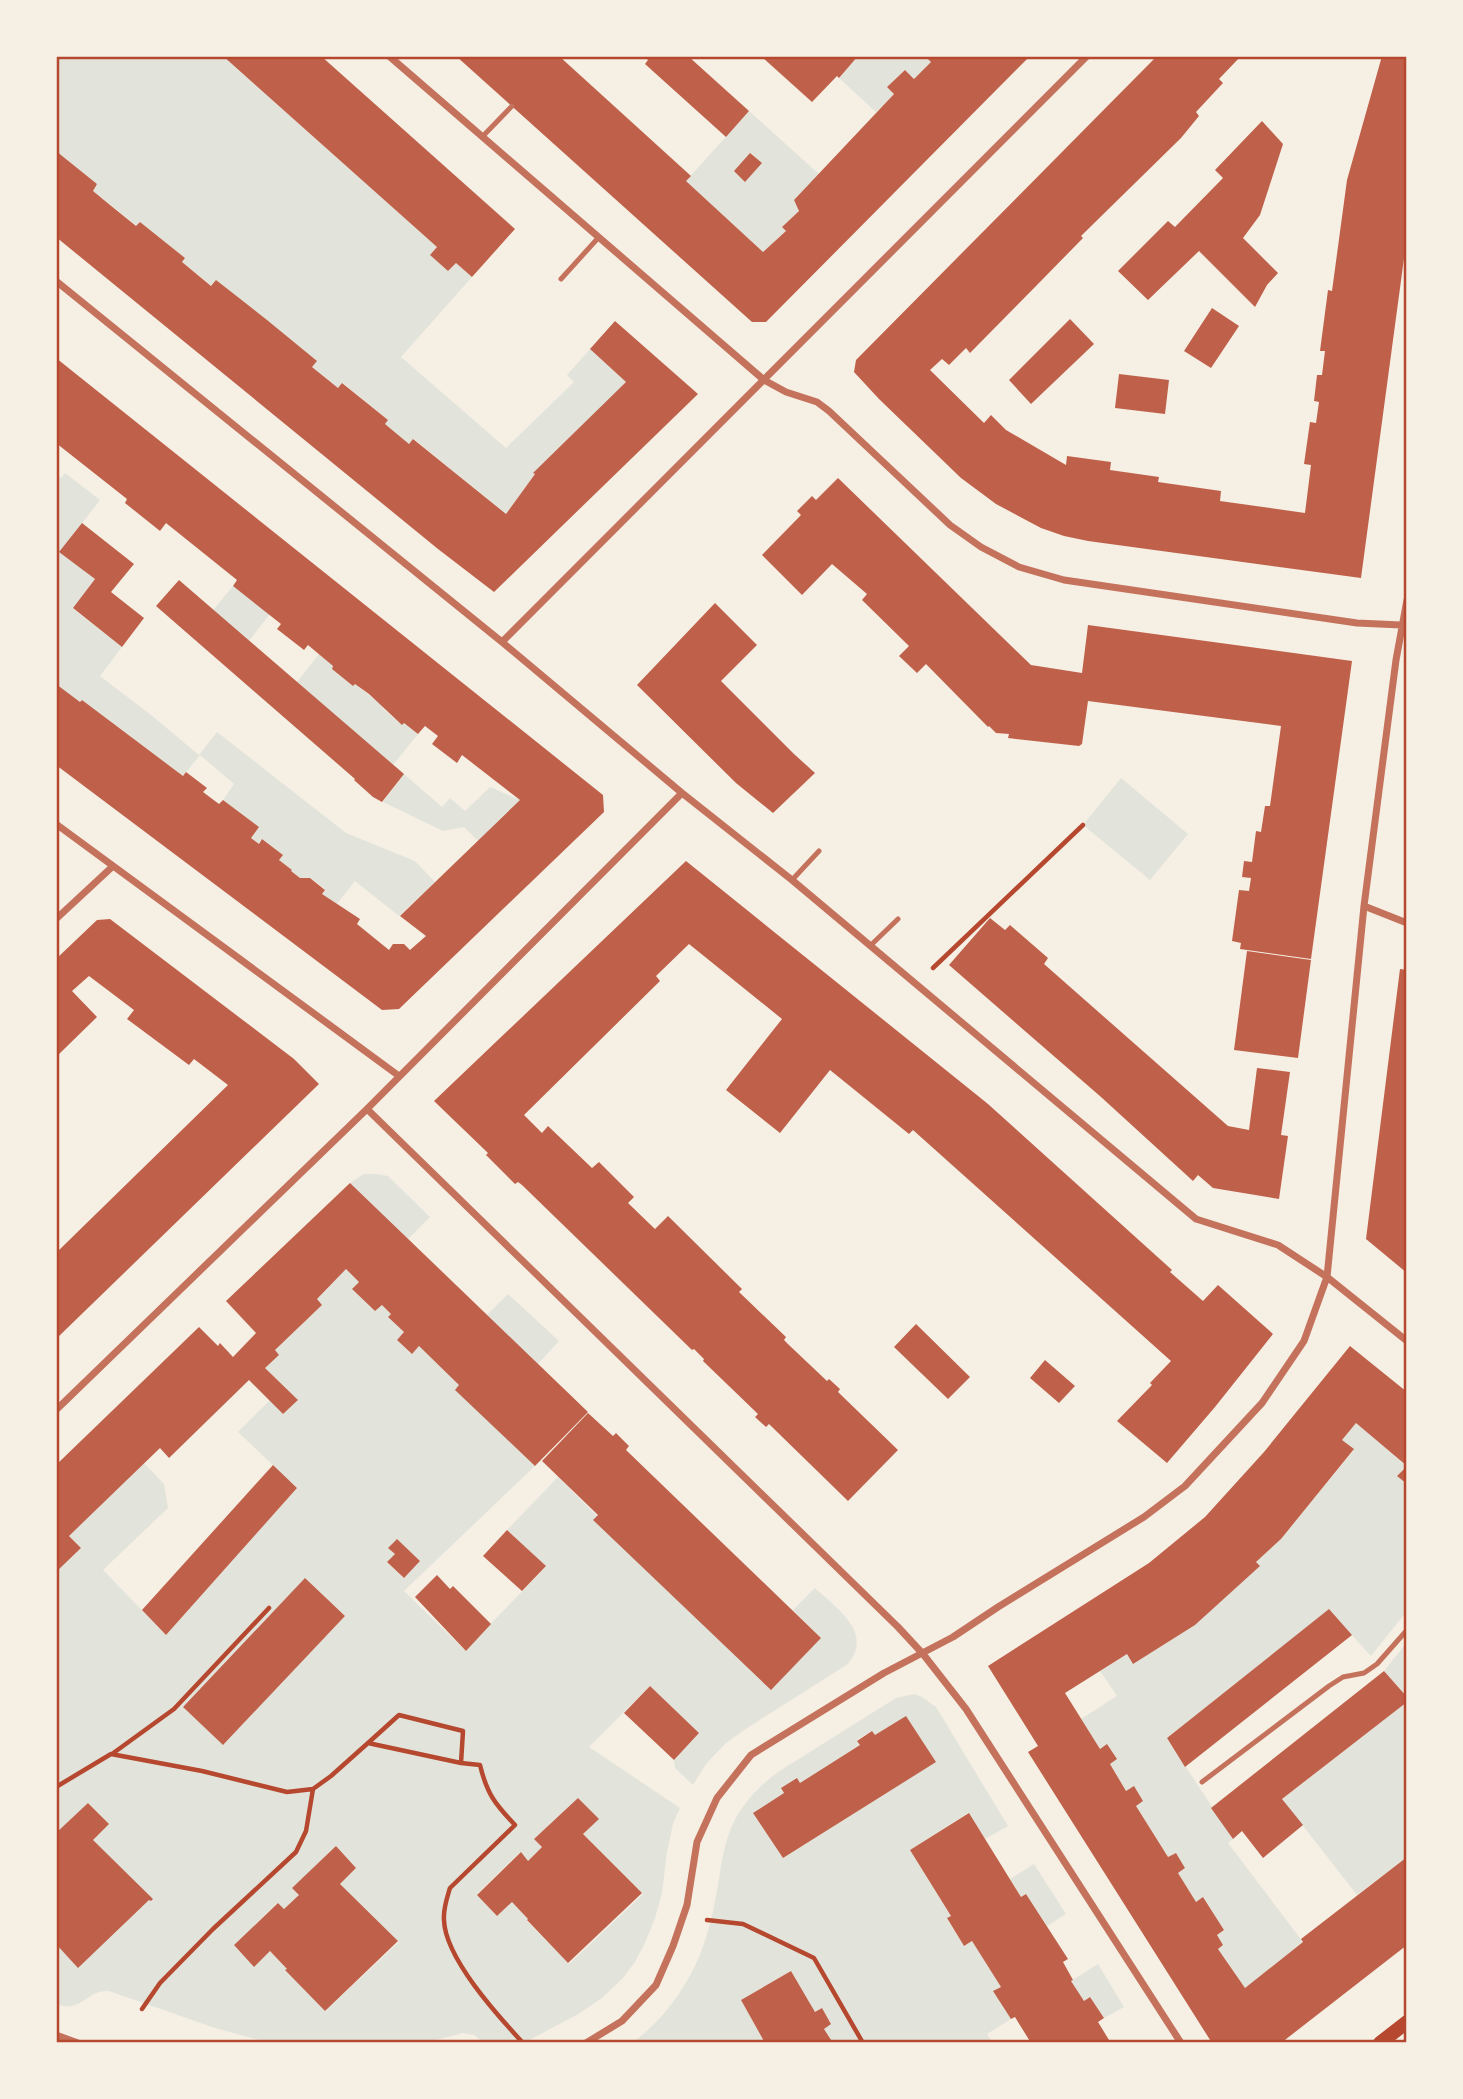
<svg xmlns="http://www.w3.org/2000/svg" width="1463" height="2099" viewBox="0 0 1463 2099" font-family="'Roboto Condensed',sans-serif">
<rect width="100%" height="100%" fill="#f6efe4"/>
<path fill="#e2e4dc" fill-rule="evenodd" d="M56,56h167l214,191 -7,8 18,16 8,-8 16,14 -71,80 105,91 68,-66 -7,-7 23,-26 36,33 -91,92 -29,40 -92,-75 -5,5 -24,-20 2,-5 -44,-36 -5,5 -26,-21 5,-6 -105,-75 -30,-24 3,-4 -45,-36 -3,4 -44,-35 4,-7 -41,-33z
M858,56h73l-3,3 3,3 -17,17 -9,-9 -17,16 6,8 -18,18 -37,-34z
M749,111l70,63 -25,26 5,11 -17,16 4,4 -23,21 -77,-71z
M65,473l35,27 -40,52 35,27 -22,30 49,38 -22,29 51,39 48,40 18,-23 129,101 69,28 20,21 -36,34 -44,-35 -19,24 -14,-11 3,-5 -14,-11h-11l-9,-7 1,-1 -13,-10 3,-6 -20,-15 -3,5 -8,-6 8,-11 -36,-27 11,-16 -34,-29 -17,21 -101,-76 -2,2 -24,-18v-210l5,4z
M233,586l37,28 -21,27 -36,-31z
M319,654l14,12 -1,3 20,16 3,-1 28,22 -1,2 19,16 3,-1 14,11 -25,31 -96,-83z
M404,774l38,33 8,-9 15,13 25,-24 30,13 -42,41 -14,-14 -21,4 -60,-29z
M1121,778l67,56 -38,46 -67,-55z
M364,1174h12l12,2 42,41 -22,22 -58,-56z
M346,1269l13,13 -6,8 22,21 7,-6 9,9 -3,3 16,15 -6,8 13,14 8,-8 40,39 26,32 50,49 -131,125 61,59 81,-83 -39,-37 51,-53 213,212 50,-51 -28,-28 22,-22c21,20 59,44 33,76l-98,62 -24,17 -20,21 -13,21 -18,-17 -1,-8 25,-27 -49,-47 -61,61 91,61 -7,16 -6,28 -5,41 -7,25 -10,25 -10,19 -13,17 -20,19 -22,15 -56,30h-40l-10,-8 -11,-2 -39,10h-154l-55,-15 -106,-37c-23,-2 -27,23 -53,13v-60l24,25 -1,-3 70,-66 3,-1 -59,-59 16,-16 -20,-21 -33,30v-261l25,-24 -12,-12 75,-73 20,21 4,24 -65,62 63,65 131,-147 -59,-56 32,-32 13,14 15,-14 -33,-32 10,-18 47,-45 -5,-6zM397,1539l23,22 -17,17 -16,-16 8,-8zM305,1579l40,37 -122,129 -40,-38zM578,1798l20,21 -15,15 60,60 -74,70 -42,-43 1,-2 -16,-17 -15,14 -20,-22 43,-42 8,9 14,-14 -7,-9zM336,1846l20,22 -16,16 59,58 -72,67v3l-41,-41 1,-2 -17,-18 -16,15 -20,-21 43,-42 7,6 15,-14 -6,-7z
M508,1294l51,47 -21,23 -51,-49z
M1356,1423l51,43 -9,10 9,8v127l-36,45 -42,-46 -162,128 66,101 -5,4 75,99 -58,46 -27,-39 5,-4 -6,-10 7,-5 -20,-32 -8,4 -16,-25 -2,-4 7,-5 -9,-15 -8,4 -32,-51 -2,-19 -8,4 -16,-27 6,-5 -9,-14 -7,4 -19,-30 36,-23 -17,-25 27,-17 7,9 61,-38 64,-59 -3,-4 25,-23 73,-89 -12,-10z
M1407,1642v55l-23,-26z
M914,1694l8,3 14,10 72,119 -23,13 -17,-26 -58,37 41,66 -4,3 17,27 8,-5 29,46 -7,5 17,27 -24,15 6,9h-160l-9,-14 7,-6 -9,-15 -7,4 -24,-41 -50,29 24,43h-133c36,-26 63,-67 75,-109 22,-70 3,-111 71,-162l118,-74zM872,1731l3,4 60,27 -152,96 -29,-45 30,-20 -2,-5 15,-9 3,4 60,-38 -3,-5z
M1407,1702v155l-50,38 -75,-96z
M1034,1864l32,50 -19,12 -21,-32 -5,3 -11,-18z
M1098,1964l26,43 -20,11 -14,-21 -6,4 -13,-20z"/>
<path fill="#bf614a" d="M223,56h98l194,173 -43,48 -16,-14 -8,8 -18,-16 7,-8z
M456,56h103l132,120 -5,5 77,71 23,-21 -4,-4 17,-16 -5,-11 100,-106 -7,-7 18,-17 9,9 17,-17 -3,-3 3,-3h99l-264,266h-14z
M644,56h44l61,55 -23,26 -81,-73 3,-4z
M761,56h97l-19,22 -2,-2 -25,26z
M1157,56h84l-22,23 4,4 -27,29 3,4 -18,22 -100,98 2,2 -46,47 -67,68 -4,-5 -17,17 -7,-6 -12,11 54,53 7,-8 15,15 60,35 1,-9 44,6 -1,8 49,7 -1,5 63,9 -1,10 85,12 6,-48 -7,-1 6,-42 6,1 3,-21 -5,-1 3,-26h5l3,-24h-5l8,-61 4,1 15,-111 35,-124h25v180l-46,342 -273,-37 -24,-5 -23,-8 -45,-24 -35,-26 -82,-79 -25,-27 2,-12z
M1262,121l21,23 -23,71 -17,23 35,35 -11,12 -12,22 -56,-56 -51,49 -30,-29 50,-50 7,6 48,-49 -8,-8z
M56,151l41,33 -4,7 17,14 26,21 4,-4 45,36 -3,4 29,24 5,-6 51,40 50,41 -5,6 26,21 4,-5 46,37 -3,4 24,20 4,-5 93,75 29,-40 -2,-1 93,-91 -36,-33 25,-28 83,73 -204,198 -56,-43 -382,-312z
M750,153l12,10 -17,19 -11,-11z
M1212,308l27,18 -28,42 -27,-17z
M1070,319l24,25 -63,60 -22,-24z
M56,358l547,437 1,17 -205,197 -17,1 -326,-245v-81l24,18 2,-2 101,76 3,-4 21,16 -4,4 16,12 4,-4 36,27 -8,11 8,6 3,-5 21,16 -4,5 13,10 -1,1 9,7h10l15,12 -3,4 38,25 -3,5 32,26 4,-6h11l6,6 16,-14 -26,-20 120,-116 -58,-45 -5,8 -25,-19 6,-8 -13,-10 -7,8 -14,-11 -2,2 -33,-31 -14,-10 -2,2 -21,-17 1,-3 -25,-21 -4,5 -27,-21 4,-5 -48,-38 4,-6 -71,-57 -6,8 -35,-28 2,-4 -71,-56z
M1119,374l50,6 -4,34 -50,-6z
M838,478l193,187 51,8 6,-48 264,36 -41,298 -71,-10 1,-6 -9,-2 7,-51 10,1 2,-13 -9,-1 2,-16 8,1 4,-31 5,1 4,-26h5l11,-80 -193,-25 -6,43 -3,2 -71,-8 1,-4 -13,-1 -7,-7 -1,1 -62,-63 -9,9 -18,-17 10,-10 -47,-46 5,-6 -35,-30 -30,31 -40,-40 39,-40 -4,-4 15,-15 4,4z
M82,523l52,41 -23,28 33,26 -22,29 -49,-39 22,-29 -36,-27z
M179,580l225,194 -22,28 -9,-5 -19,-17 1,-1 -199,-173z
M715,603l42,42 -36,36 73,73 21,19 -42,40 -37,-30 -99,-98z
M686,861l302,243 184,166 -2,2 33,29 15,-16 55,49 -58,73 -48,56 -50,-42 35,-36 -2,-2 21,-22 -258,-231 -4,4 -79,-64 -50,63 -54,-43 56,-71 -93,-75 -33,32 4,5 -136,134 18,18 6,-7 44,42 7,-6 35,35 -6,6 27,26 13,-13 74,73 -3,3 47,45 -2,3 6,6 37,35 2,-2 11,10 -2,3 60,58 -50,51 -79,-77 -3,3 -11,-10 3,-3 -55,-53 1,-2 -10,-10 -2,1 -170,-165 -4,-3 -3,2 -29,-29 2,-2 -54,-52z
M990,918l15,12 5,-5 38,33 -4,6 184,162 21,4 8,-62 33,4 -9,63 7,1 -9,63 -66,-11 -15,-13 -5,6 -92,-84 -152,-132z
M110,919l184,140 25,25 -263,255v-86l172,-168 -34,-26 -5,6 -62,-46 7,-9 -45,-34 -17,15 25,26 -41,40v-98l41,-39z
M1247,951l64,9 -13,98 -64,-8z
M1400,969l7,1v303l-41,-34z
M350,1183l238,229 -53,54 -80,-76 4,-5 -40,-39 -7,8 -15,-14 7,-8 -16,-15 3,-3 -9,-9 -7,6 -23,-22 7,-7 -13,-13 -29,30 5,6 -47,45 4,5 -14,13 33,32 -15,14 -34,-34 -80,78 -9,-10 -91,88 12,12 -25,24v-107l143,-138 19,19 2,-3 13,14 23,-24 -30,-32z
M916,1324l54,53 -22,22 -54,-52z
M1350,1346l57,46v92l-10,-8 10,-10 -51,-43 -14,17 12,9 -73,90 -25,23 4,4 -65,59 -62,39 -6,-10 -62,39 35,56 7,-5 10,15 -7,5 16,27 8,-5 9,15 -7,5 32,51 8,-4 9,15 -7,5 18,29 7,-5 21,33 -7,5 6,10 -5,4 27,39 58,-46 -2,-3 106,-82v88l-126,98h-69l-184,-291 10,-6 -50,-80 161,-103 56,-46 59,-65z
M1045,1360l30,26 -16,17 -29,-25z
M588,1413l25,23 3,-3 13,13 -3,4 195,188 -50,52 -178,-170 5,-5 -56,-54z
M273,1465l24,23 -131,147 -24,-25z
M507,1530l39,36 -24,25 -39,-35z
M397,1539l23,22 -16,17 -17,-16 8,-8 -7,-6z
M437,1575l13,14 3,-3 38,38 -25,27 -51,-54z
M305,1578l40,38 -122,129 -40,-38z
M1329,1609l23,26 -167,132 -18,-29z
M1384,1671l23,26v5l-125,97 21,26 -40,33 -21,-27 -9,8 -22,-31z
M650,1686l49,47 -25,27 -50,-47z
M906,1716l30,46 -153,96 -30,-45 31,-20 -3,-5 16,-10 3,5 60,-38 -3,-4 15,-10 3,4z
M578,1798l21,21 -16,15 59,59 -74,70 -41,-43 1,-1 -16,-17 -15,14 -20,-21 44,-43 7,9 14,-14 -8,-8z
M88,1803l21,21 -16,16 60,59 -2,2 -2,-1 -71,68 -22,-24v-111z
M969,1813l52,84 5,-3 42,65 -5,3 10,18 -2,1 13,20 6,-4 14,21 -6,4 11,18 -4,3h-74l-16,-26 -4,2 -18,-28 8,-4 -29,-46 -8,5 -17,-28 4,-2 -41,-66z
M336,1846l20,22 -16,16 58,57 -73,70 -40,-41 2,-1 -17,-18 -16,16 -20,-22 44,-42 6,6 15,-14 -7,-7z
M791,1971l24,41 7,-4 9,16 -7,5 9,14h-68l-24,-43z"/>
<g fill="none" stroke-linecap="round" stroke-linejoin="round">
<path stroke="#b5482f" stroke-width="4.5" d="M933,968l150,-143
M399,1715l64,16 -2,32 -93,-20z
M112,1754l62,-45 95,-101
M461,1763l19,2c7,29 15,39 35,60l-65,63c-3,10 -7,21 -6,32 1,38 54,96 79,123
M56,1787l55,-33 91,17 85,21 26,-3 18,-13 37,-33
M707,1920l36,4 71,34 49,85
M142,2009l18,-26 53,-54 83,-77 10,-21 7,-42"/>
<path stroke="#c5725c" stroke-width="5" d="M483,136l29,-30
M561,279l38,-42
M792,880l27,-29
M871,945l27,-26
M1202,1782l127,-96 14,-9 21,-4 13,-9 30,-34"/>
<path stroke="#c5725c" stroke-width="7" d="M389,56l375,324 22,12 31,10 12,9 121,114 31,22 38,20 45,13 293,43 44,2
M56,281l446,361 180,151 110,87 404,339 82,26 49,32 80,64
M502,642l585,-586
M56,824l343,252
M1364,906l43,17
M56,919l56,-52
M367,1109l531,518 25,27 43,55 215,334
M56,1410l311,-301 315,-316
M56,2035l22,8
M586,2043l36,-22 34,-36 17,-39 14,-41 10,-63 20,-44 34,-43 133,-82 69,-36 45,-30 146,-90 41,-31 77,-83 42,-62 23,-64 37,-371 32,-246 11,-60"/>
<path stroke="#b5482f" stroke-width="14" d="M1380,2043l27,-21"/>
</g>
<rect width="1463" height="2099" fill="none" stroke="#f6efe4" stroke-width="116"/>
<rect x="58" y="58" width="1347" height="1983" fill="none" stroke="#b5482f" stroke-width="2.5"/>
</svg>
